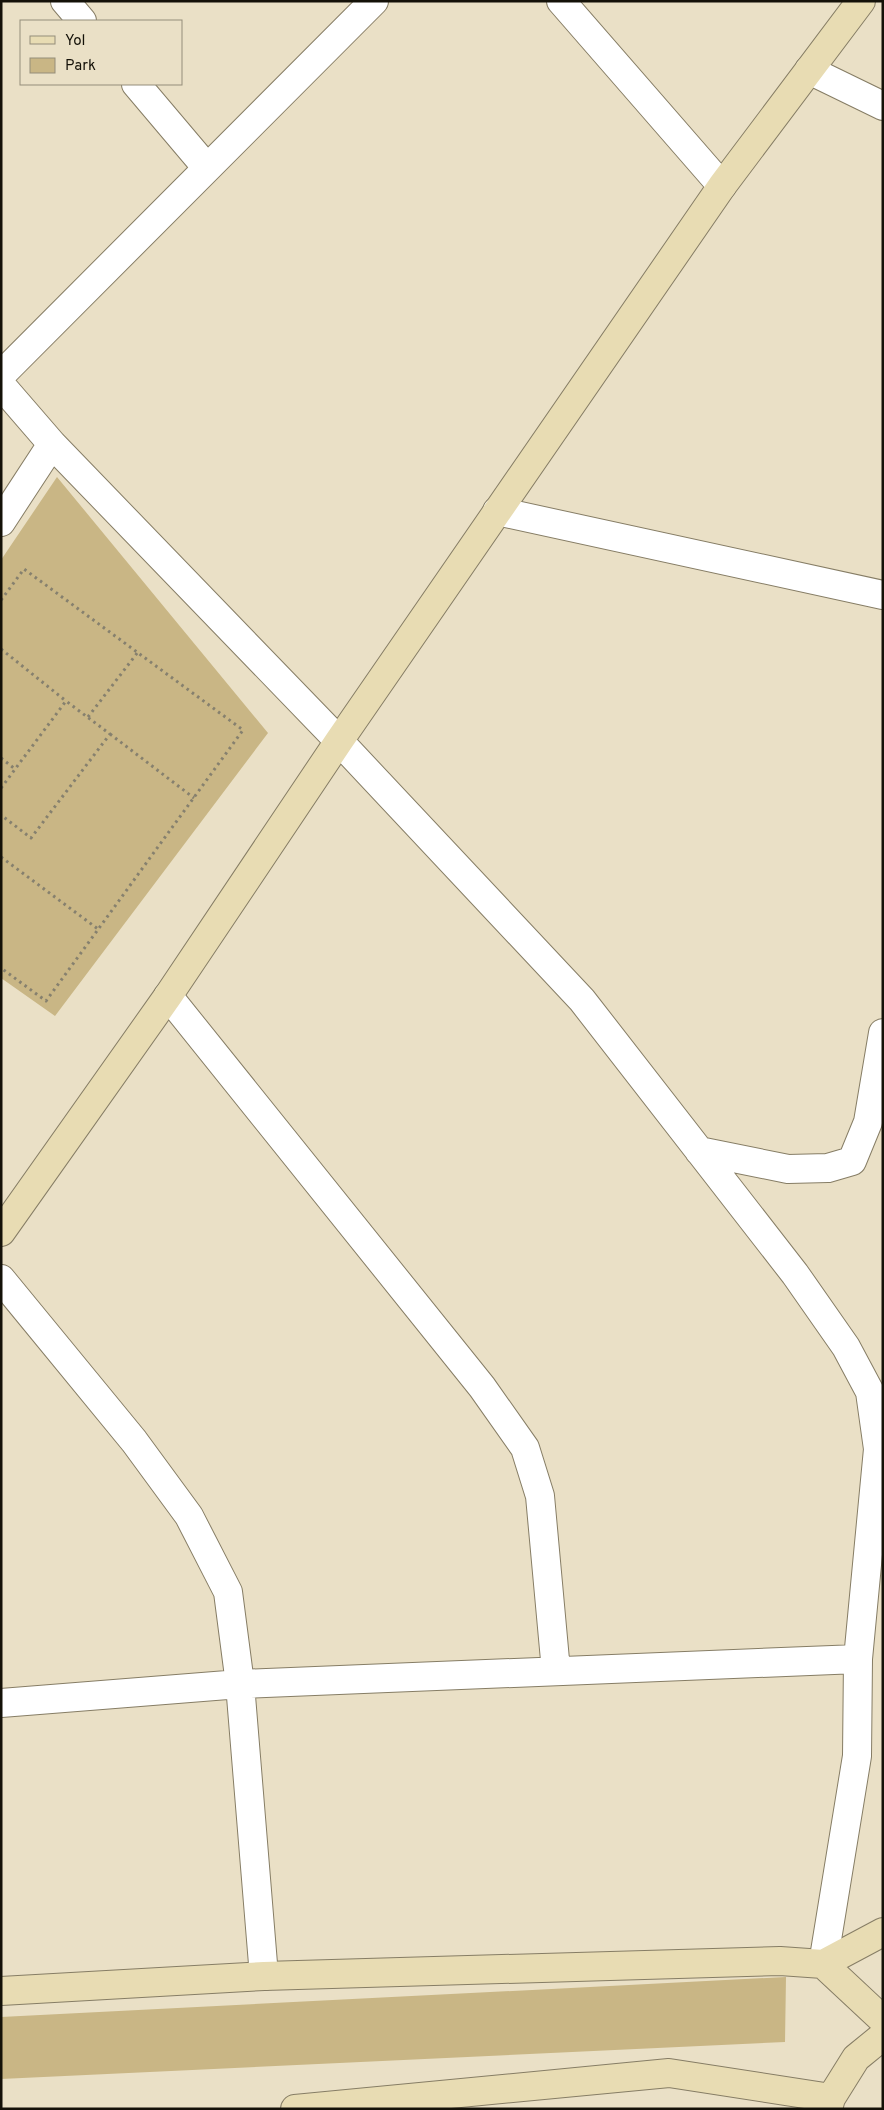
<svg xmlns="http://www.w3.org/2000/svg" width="884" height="2110" viewBox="0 0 884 2110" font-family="Overpass,sans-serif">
<rect width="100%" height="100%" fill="#eae0c6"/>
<path fill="#c9b685" d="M57,477l211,256 -213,283 -54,-38v-418z
M786,1977l-1,65 -784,37v-62z"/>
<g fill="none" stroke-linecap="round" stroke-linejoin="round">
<defs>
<path id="minor" d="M65,1l17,20
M561,1l161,185
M809,70l74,36
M136,84l71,84
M1,375l373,-374
M1,385l51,59
M497,511l386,84
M1,522l51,-78 287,297 243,259 213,274 51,73 24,45 8,57 -20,210 -1,97 -34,208
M168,996l314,391 43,61 15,48 16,175
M699,1151l89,18 40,-1 24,-7 16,-39 15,-89
M1,1279l133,162 55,75 39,76 12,92 24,292
M1,1703l239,-19 618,-25"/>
<path id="secondary" d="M1,1232l167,-236 171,-255 383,-555 139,-185
M823,1964l60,-32
M1,1991l263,-15 516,-15 43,3 60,56
M295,2109l374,-36 162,25
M828,2109l3,-11 25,-40 27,-22"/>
</defs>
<use href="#minor" stroke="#867d65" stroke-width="30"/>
<use href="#secondary" stroke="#867d65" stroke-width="30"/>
<path stroke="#86806e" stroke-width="3" stroke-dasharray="2.5 4" stroke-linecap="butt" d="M1,600l23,-31 219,161 -197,271 -45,-33
M1,649l65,52
M88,717l50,-65
M110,734l84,64
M1,758l14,11
M1,788l65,-87 44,33 -79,104 -30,-23
M1,857l97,72"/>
<use href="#minor" stroke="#fff" stroke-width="28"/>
<use href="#secondary" stroke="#e8dcb3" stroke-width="28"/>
</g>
<rect width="884" height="2110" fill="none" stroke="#141108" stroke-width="5"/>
<rect x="20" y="20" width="162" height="65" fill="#eae0c6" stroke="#948d7a"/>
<rect x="30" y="36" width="25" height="8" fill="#e8dcb3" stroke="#948d7a"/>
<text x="65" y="45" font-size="15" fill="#141108">Yol</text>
<rect x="30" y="58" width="25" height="15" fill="#c9b685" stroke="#948d7a"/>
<text x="65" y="70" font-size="15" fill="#141108">Park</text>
</svg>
